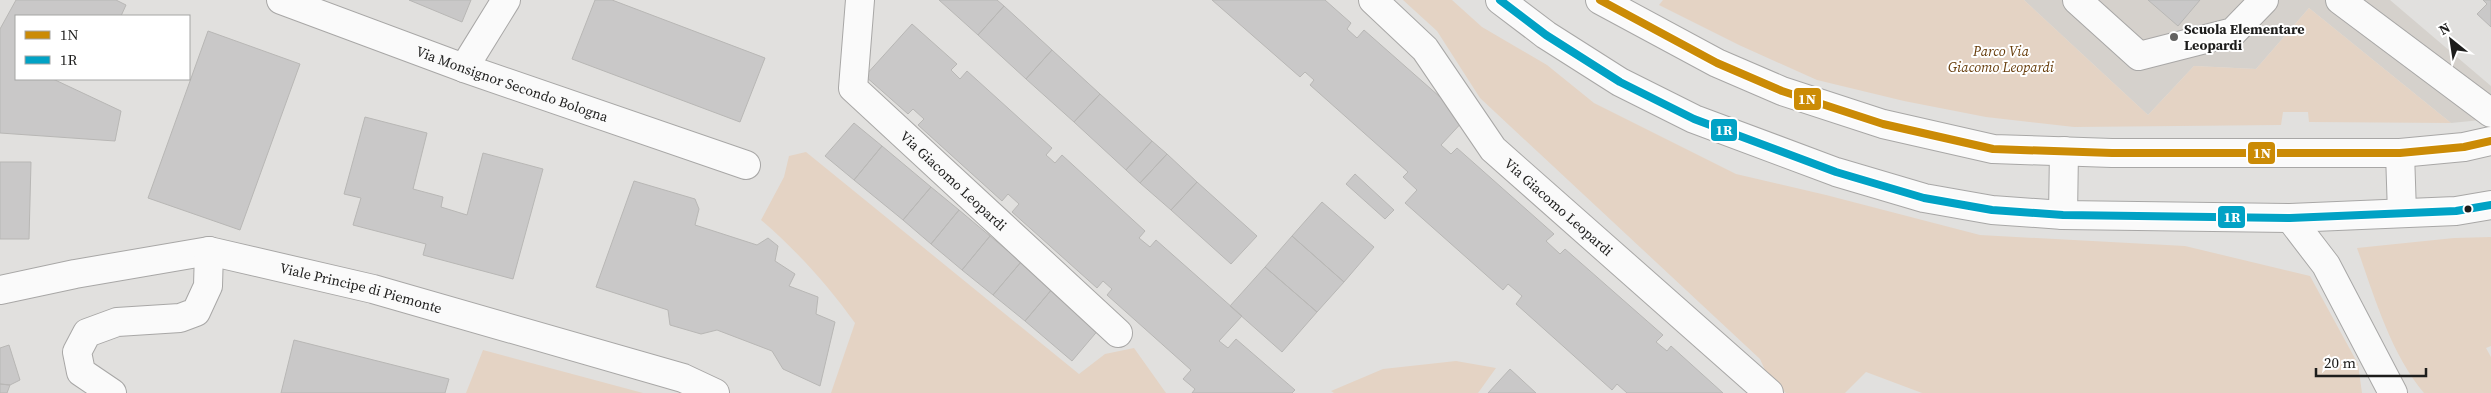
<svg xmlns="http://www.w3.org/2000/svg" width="2491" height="393" viewBox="0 0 2491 393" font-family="'Source Serif 4',serif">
<rect width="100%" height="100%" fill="#e1e0de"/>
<path fill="#d5d1cc" d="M2024,0h366l101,86v33l-40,4 -142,-115 -53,61 -62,-3 -46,49z"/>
<path fill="#e4d3c4" d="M1403,0h49l30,27 65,38 47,38 142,71 90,21 154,40 205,11 125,30 48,88 4,29h-440l-56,-21 -21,21h-59l-17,-14 -9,-20 -280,-261 -43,-67z
M1663,0h361l124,115 46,-49 62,3 53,-61 142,115 -142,-1 -1,-10h-25l-2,13 -207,2 -88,-10 -82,-16 -87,-21 -78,-35 -80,-40z
M806,152l273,222 26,-20 29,-6 32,45h-335l24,-70c-28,-39 -58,-72 -94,-103l23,-43 5,-21z
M2491,237v109l-5,2 5,9v36h-67c-34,-41 -49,-95 -67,-145l97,-10z
M483,350l160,43h1h-178z
M1456,361l40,7 -18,25h-144l-3,-2 52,-22z"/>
<path fill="#c9c8c8" stroke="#b8b7b5" d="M16,0h100l10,5 -5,11h-105v63h37l68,32 -6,30 -115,-8v-104z
M409,0h62l-9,22z
M595,0h17l153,58 -25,64 -168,-63z
M939,0h58l7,6 -26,29z
M1212,0h113l26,23 -4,6 10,9 7,-8 101,89 -24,26 10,9 6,-6 97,86 -8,7 14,13 5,-5 98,86 -7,7 11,9 4,-5 52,47h-96l-10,-9 -5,6 -96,-86 6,-8 -14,-12 -5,6 -98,-87 12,-13 -14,-13 5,-5 -98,-87 4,-5 -9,-8 -5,5z
M2148,0h52l-22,26z
M2483,0h8v27l-14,-13 10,-10z
M1004,6l48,44 -26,29 -48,-44z
M912,24l45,40 -6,6 9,9 7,-8 85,77 -6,7 9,8 7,-8 83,76 -6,7 11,9 6,-7 86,76 -23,25 9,7 8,-9 59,51 -3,3h-100l3,-4 -12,-10 8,-9 -84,-75 5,-6 -9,-8 -6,7 -85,-76 7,-8 -11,-10 -6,7 -84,-76 6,-6 -11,-10 -5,5 -43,-38z
M208,31l92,33 -60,166 -92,-32z
M1052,50l48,44 -26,28 -48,-43z
M1100,94l52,47 -26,29 -52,-48z
M365,117l62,16 -14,56 30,8 -2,10 26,8 16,-62 60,16 -30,110 -90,-24 3,-11 -73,-19 8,-27 -17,-4z
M854,123l28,23 -28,34 -29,-24z
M1152,141l15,13 -27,29 -14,-13z
M882,146l49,41 -28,33 -49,-40z
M1167,154l30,28 -26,28 -31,-27z
M0,162h31l-2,77h-29z
M1355,174l39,36 -9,9 -39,-35z
M634,181l61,18 4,10 -4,16 62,20 11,-7 10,8 -3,15 20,13 -6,12 29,11 -2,17 19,8 -15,64 -37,-17 -11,-18 -55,-21 -16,4 -31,-9 -2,-15 -72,-23z
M1197,182l60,54 -26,28 -60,-54z
M931,187l28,23 -28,34 -28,-24z
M1322,202l52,45 -30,35 -52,-46z
M959,210l31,26 -28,34 -31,-26z
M990,236l31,26 -28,33 -31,-25z
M1292,236l52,46 -27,30 -52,-45z
M1021,262l32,26 -28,33 -32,-26z
M1265,267l52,45 -35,40 -52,-46z
M1053,288l47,40 -28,33 -47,-40z
M294,340l155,39 -4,14h-164z
M9,345l11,35 -10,5 -10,-1v-36z
M1510,369l26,24h-48z
M0,384l10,1 -3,8h-7z"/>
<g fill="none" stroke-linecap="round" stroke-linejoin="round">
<defs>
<g id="minor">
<path id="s1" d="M281,0l183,68 282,97"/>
<path id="s2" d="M860,0l-7,88 265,245"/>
<path id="s3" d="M1373,0l52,49 68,100 276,244"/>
<path d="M1500,0l46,35 74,47 74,37 142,53 88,26 68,12 71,5 227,3 166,-7 35,-6"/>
<path d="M1600,0l117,63 65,28 101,33 110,25 119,4h288l64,-6 27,-6"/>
<path d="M2077,0l62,56 94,-24 31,-32"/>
<path d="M2340,0l151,113"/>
<path d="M464,68l42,-68"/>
<path d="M2400,153l2,60"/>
<path d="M2063,215l1,-64"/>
<path d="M2290,218l36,47 67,128"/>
<path id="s4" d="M0,290l75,-16 134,-23 164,38 310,89 32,15"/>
<path d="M112,393l-31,-21 -4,-20 10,-19 30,-11 63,-4 16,-6 12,-26 1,-35"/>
</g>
</defs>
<use href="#minor" stroke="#a8a7a6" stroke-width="30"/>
<use href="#minor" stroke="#fafafa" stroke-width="28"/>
<defs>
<path id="bus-1" d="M1600,0l117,63 65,28 101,33 110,25 119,4h288l64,-6 27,-6"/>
<path id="bus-2" d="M1500,0l46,35 74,47 74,37 142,53 88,26 68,12 71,5 227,3 166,-7 35,-6"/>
</defs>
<use href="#bus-1" stroke="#fff" stroke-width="11"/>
<use href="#bus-2" stroke="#fff" stroke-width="11"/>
<use href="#bus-1" stroke="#cb8b06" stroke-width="8"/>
<use href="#bus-2" stroke="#01a2c5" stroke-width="8"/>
</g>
<circle fill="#626160" stroke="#fff" stroke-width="2" cx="2174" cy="37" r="5"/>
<circle fill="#1d1d1c" stroke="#fff" stroke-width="2" cx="2468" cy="209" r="4.5"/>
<g text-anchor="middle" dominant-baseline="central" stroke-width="4" stroke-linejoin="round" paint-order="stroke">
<g font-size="14" font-weight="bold" fill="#1d1d1c" stroke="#fff" text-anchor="start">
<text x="2184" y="29">Scuola Elementare<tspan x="2184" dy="16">Leopardi</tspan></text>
</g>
<g font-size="14" font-style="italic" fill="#673c0a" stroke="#fff">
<text x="2001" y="51">Parco Via<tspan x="2001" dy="16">Giacomo Leopardi</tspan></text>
</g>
<g font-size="14" fill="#1d1d1c" stroke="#fff">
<text stroke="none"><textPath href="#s1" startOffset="246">Via Monsignor Secondo Bologna</textPath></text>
<text stroke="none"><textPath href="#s2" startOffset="225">Via Giacomo Leopardi</textPath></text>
<text stroke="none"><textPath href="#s3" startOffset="280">Via Giacomo Leopardi</textPath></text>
<text stroke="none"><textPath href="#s4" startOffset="369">Viale Principe di Piemonte</textPath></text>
</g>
</g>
<g stroke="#fff" stroke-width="2">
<rect x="1793" y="87" width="29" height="24" rx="5" fill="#cb8b06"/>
<rect x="1710" y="118" width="28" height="24" rx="5" fill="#01a2c5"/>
<rect x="2247" y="141" width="29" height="24" rx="5" fill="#cb8b06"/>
<rect x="2217" y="205" width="29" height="24" rx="5" fill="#01a2c5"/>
</g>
<g font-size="14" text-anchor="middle" font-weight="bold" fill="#fff">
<text x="1807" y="104">1N</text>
<text x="1724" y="135">1R</text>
<text x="2262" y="158">1N</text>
<text x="2232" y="222">1R</text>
</g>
<rect x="15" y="15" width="175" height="65" fill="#ffffff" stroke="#a5a5a4"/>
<rect x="25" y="31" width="25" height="8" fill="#cb8b06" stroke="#a5a5a4"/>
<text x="60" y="40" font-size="15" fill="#1d1d1c">1N</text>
<rect x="25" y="56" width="25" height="8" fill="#01a2c5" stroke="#a5a5a4"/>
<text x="60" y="65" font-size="15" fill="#1d1d1c">1R</text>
<g transform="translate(2451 40) rotate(330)" stroke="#ffffff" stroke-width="4" paint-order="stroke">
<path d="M0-4L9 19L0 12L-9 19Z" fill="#1d1d1c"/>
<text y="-8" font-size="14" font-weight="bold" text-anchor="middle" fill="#1d1d1c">N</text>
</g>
<path d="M2316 368v8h110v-8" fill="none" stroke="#1d1d1c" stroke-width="2.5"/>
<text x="2324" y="368" font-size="15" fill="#1d1d1c" stroke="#ffffff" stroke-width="4" paint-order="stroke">20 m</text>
</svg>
